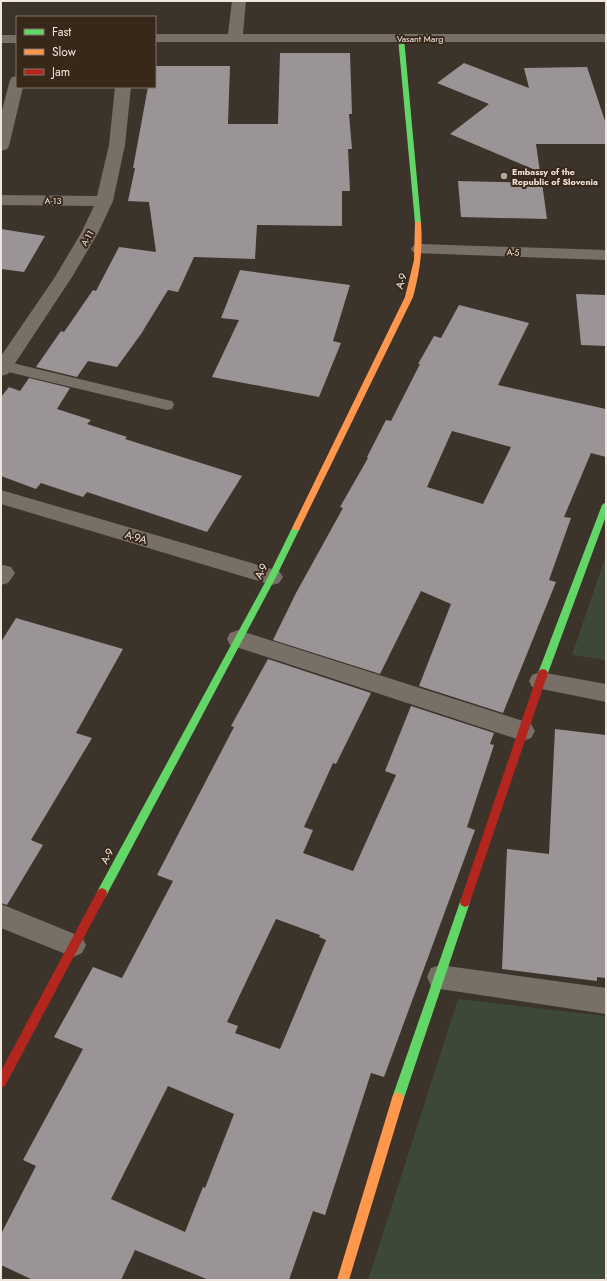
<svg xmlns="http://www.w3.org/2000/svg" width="607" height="1281" viewBox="0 0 607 1281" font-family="Jost,sans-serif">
<rect width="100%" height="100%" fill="#3c332a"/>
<path fill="#3e4838" d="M606,555v105l-34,-5z
M458,999l148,17v264h-238z"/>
<path fill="#9a9496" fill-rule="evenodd" d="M280,53h70l2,61h-3l3,35h-4l2,42h-8v35l-85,-1 -2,34 -61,-2 -16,35 -10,-2 -27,44 -24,33 -29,-6 -11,16 -41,-10 25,-36 3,1 29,-42 3,1 23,-44 37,5 -7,-50 -21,-1 7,-33h-2l15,-81h7v-21h75l-2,58h50z
M464,63l65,25 -5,-20 63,-1 19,57v20h-70l4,28 -90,-38 39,-30 -52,-21z
M458,181l84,2 5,36 -86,-2z
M1,229l44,7 -21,36 -23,-3z
M240,270l110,15 -17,56 8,2 -22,54 -107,-20 27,-57 -18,-2z
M576,294l30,1v51l-25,-1z
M459,305l70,18 -31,62 108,24v48l-15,-4 -27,64 7,1 -22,62 7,2 -53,131 -84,-27 32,-82 -30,-13 -41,83 -107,-34 23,-47 47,-85 -3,-1 28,-49 -1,-1 19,-37 5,1 29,-57h-2l16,-28 7,2zM452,431l59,16 -28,57 -56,-17z
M29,378l41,10 -13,21 34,11 -4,4 40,13 -2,2 117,37 -35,56 -120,-40 -4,5 -42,-14 -5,6 -35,-13v-79l8,-10 11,4z
M16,618l107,31 -47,84 16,5 -61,102 12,5 -36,60 -6,-2v-261z
M268,659l103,34 -35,71 -3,-1 -29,64 9,3 -10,23 50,18 43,-96 -11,-4 26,-65 83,27 -4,11 4,1 -27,82 8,3 -91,247 -13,-4 -46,142 -12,-4 -24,69h-80l-74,-30 -14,30h-88l-32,-15v-31l35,-68 -13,-6 60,-111 -29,-12 39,-70 29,11 51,-97 -16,-6 77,-148 -3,-1zM276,919l44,16 -1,2 7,3 -46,109 -45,-16 3,-7 -11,-4zM168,1086l66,28 -29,74 -2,-1 -18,45 -74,-33z
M555,729l51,6v243l-9,-1v4l-95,-12 5,-120 42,5z"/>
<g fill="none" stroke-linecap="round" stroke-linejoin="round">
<path fill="#787067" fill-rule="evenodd" d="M4,361l163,39 5,1 2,4 -2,4 -5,1 -163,-39 -3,-1v-8z"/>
<path fill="#787067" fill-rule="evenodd" d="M232,1h14l-3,33h363v8h-451v-8h73z
M1,35h16v8h-16z
M17,76v11h6l-14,59 -2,3 -6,2v-37l9,-34 2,-3z
M115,87h16l-6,58 -12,56 -15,32 -26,44 -64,97 -7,2v-20l54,-79 26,-44 13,-27 -93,-1v-10l96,1 12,-51z
M420,244l186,6v10l-192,-7 -3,-4 3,-4z
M1,490l271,79 7,2 4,6 -4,6 -7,2 -271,-81z
M4,565l7,2 4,6 -7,10 -7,2v-19z
M238,630l285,91 8,3 4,7 -4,7 -8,3 -293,-96 -3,-6 3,-6z
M540,672l66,12v18l-74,-15 -3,-6 3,-6z
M1,904l81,33 4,8 -4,8 -9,4 -72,-29z
M440,965l166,23v26l-166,-25 -9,-3 -4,-9 4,-9z"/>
<path fill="#63d668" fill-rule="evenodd" d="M401,36l3,2 17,185 -3,2 -3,-2 -17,-185z
M606,502v14l-58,157 -2,3h-6l-2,-3 64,-168z
M296,525l4,3 -24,49 -170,319 -4,2 -4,-2 -1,-3 1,-3 170,-313 24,-49z
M465,897l4,2 1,3 -66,196 -2,4 -4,2 -4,-2 -2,-4 68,-196 1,-3z"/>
<path fill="#ff974d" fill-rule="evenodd" d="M418,221l3,2c2,26 -1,49 -8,74l-113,231 -1,2h-6l-1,-2 113,-231 9,-37 1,-37z
M398,1092l4,2 2,4 -55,182h-12l55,-182 2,-4z"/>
<path fill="#b3261e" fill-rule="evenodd" d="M543,669l3,1 2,3 -78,229 -1,3 -4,2 -4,-2 -1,-3 78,-229 2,-3z
M102,888l4,2 1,3 -1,3 -101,190 -4,2v-17l97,-181z"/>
</g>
<circle fill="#b2a79e" stroke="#38281a" stroke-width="1.5" cx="504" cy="176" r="4"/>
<g text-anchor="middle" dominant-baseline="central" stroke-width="4" stroke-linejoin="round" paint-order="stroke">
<g font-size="9" fill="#f1e6dd" stroke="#38281a">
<text x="420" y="38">Vasant Marg</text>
<text x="53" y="200">A-13</text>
<text transform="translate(87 238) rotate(-60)">A-11</text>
<text transform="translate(513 252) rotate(2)">A-5</text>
</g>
<g font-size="9" font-weight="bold" fill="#f1e6dd" stroke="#38281a" text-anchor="start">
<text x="512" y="171">Embassy of the<tspan x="512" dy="10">Republic of Slovenia</tspan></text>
</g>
<g font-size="11" fill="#f1e6dd" stroke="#38281a">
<text transform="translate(401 281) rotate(-71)">A-9</text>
<text transform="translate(136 537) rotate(16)">A-9A</text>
<text transform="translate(261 571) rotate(-63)">A-9</text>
<text transform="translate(107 856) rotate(-62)">A-9</text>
</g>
</g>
<rect width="607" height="1281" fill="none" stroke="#f1e6dd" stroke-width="4"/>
<rect x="16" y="16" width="140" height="72" fill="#38281a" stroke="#827468"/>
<rect x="24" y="29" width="20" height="6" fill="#63d668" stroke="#827468"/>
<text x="52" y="36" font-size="12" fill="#f1e6dd">Fast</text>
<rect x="24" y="49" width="20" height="6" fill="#ff974d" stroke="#827468"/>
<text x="52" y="56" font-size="12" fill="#f1e6dd">Slow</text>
<rect x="24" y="69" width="20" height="6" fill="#b3261e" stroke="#827468"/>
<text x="52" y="76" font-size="12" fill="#f1e6dd">Jam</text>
</svg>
